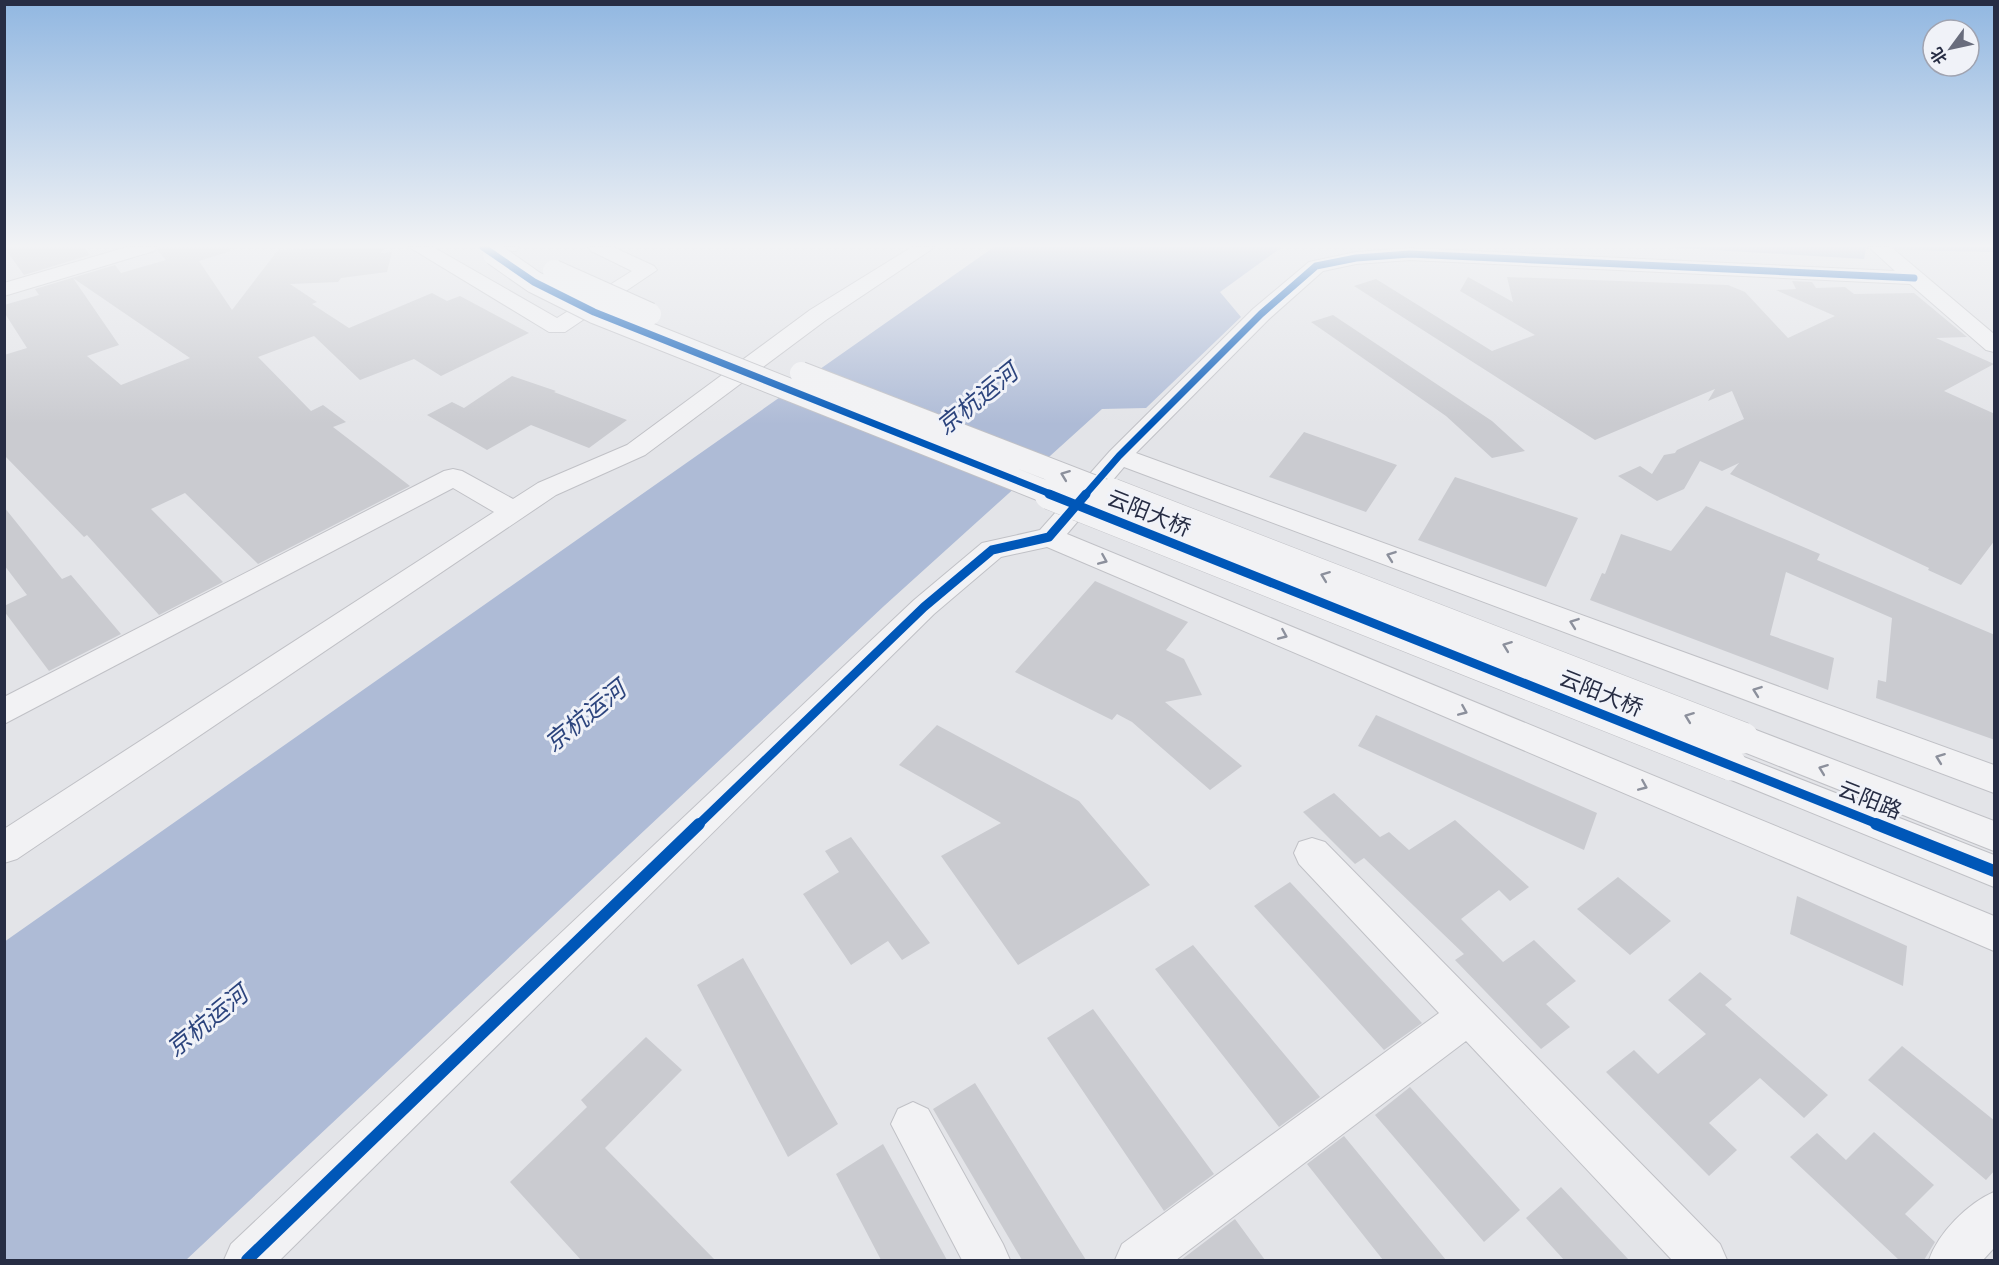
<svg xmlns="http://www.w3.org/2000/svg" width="1999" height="1265" viewBox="0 0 1999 1265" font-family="Cabin,'Noto Sans SC',sans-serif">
<rect width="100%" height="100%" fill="#e3e4e8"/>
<path fill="#aebbd6" d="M994,247h288l-62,45 21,25 -95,91 -44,1 -218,197 -698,654h-181l-1,-318z
M1664,247h330v5l-128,-3 -2,10z"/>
<path fill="#cacbd0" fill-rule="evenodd" d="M4,247h79l7,8 -66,20z
M159,247h71l1,4 -32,10 33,49 46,-60 107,-3 -4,6 11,-1 -5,20 -46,6 -3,4 -48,2 27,18 -5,2 37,24 83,-35 15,8 13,-5 69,37 -88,43 -27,-17 -54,21 -46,-44 -56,21 53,54 12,-6 23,17 -13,5 77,59 -152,78 -73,-71 -34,16 72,73 -64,33 -72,-80 -3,2 -80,-82v-100l23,-7 -23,-36v-7l35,-10 -4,-6 80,-24 6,8 45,-13 -9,-10zM73,278l117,80 -69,27 -34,-29 32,-11z
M1468,277l45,25 -6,-25 221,8 17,7 43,46 47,-22 -59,-26 20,-1 -4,-8 20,1 4,6 29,-1 9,7 60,-1 53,44 -31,1 58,26 -50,27 51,23v126l-34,45 -33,-15 1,-2 -199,-94 9,-11 -17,8 -22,-10 -16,28 -27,12 -39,-25 22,-10 12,8 12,-19 11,-2 2,-3 67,-31 -12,-28 -24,10 7,-12 -120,51 -241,-154 22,-7 116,72 43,-16 -75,-44z
M1333,315l159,106 33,30 -33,7 -46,-42 -135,-94z
M512,376l44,15 -2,1 73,28 -38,28 -58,-23 -44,25 -60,-35 25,-13 12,6z
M1304,432l93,33 -31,47 -97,-35z
M1455,477l123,41 -32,69 -128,-47z
M1706,506l114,48 -3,6 178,75v105l-119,-42 2,-18 8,2 6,-64 -106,-46 -16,63 64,23 -6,32 -238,-90 12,-27 3,1 16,-40 50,17z
M4,507l58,72 9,-4 50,59 -72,37 -45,-60v-5l23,-11 -23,-30z
M1095,581l93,41 -22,28 18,9 18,36 -37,7 77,64 -32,24 -78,-68 -15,-8 -5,6 -97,-48z
M1376,715l221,98 -13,37 -226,-104z
M937,725l142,76 71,84 -132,80 -77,-109 60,-33 -102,-58z
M1334,793l46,44 9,-5 20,18 46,-30 74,67 -19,14 -11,-11 -38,29 42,43 31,-22 42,41 -30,23 24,23 -29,22 -86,-89 9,-6 -100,-96 -9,6 -52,-52z
M851,837l79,106 -28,17 -14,-19 -37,24 -48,-71 36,-22 -14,-21z
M1618,877l53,44 -41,34 -53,-46z
M1290,882l132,141 -38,27 -130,-144z
M1797,896l110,50 -4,40 -113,-52z
M1193,945l127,152 -41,30 -124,-158z
M743,958l95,166 -50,33 -91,-172z
M1700,972l32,27 -7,6 103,90 -24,23 -44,-40 -51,45 28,27 -28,26 -103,-104 28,-22 24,24 48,-40 -38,-34z
M1093,1009l121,165 -50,37 -117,-173z
M646,1037l36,33 -77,78 110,112h-134l-71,-78 77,-75 -6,-7z
M1902,1046l93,75v49l-9,10 -118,-100z
M975,1083l111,177h-64l-89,-151z
M1410,1087l110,123 -36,32 -109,-127z
M1874,1132l60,53 -29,29 30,28 -11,18h-25l-109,-103 27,-24 29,27z
M1344,1136l102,124h-63l-76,-96z
M883,1144l64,116h-66l-45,-86z
M1561,1187l68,73h-65l-38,-42z
M1235,1219l30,41h-84z"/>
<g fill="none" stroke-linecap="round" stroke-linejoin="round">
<defs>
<path id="minor" d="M127,247h30l-3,4 -150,45v-13z
M409,247h24l124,71 75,-47 -41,-20 -3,-4h25l41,19 3,4 -92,62h-16z
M498,247h21l-3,4h-15z
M912,247h23l-109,73 -181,135 -89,40 -539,364 -13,4v-34l490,-317 -41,-24 -449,236v-27l440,-226 9,-2 9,2 51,28 25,-16 89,-38 183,-135z
M1869,247h22l103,87v18l-8,-2 -76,-66 -500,-24 -54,4 -33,7 -54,48 -133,134 858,312v28l-870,-326 -57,67 927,382v35l-947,-404 -46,10 -67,57 -654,646h-56l7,-16 683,-644 68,-57 58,-13 70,-79 143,-142 56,-47 47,-10 54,-4 485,23z
M1743,725l251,96v30l-263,-104 -4,-9 4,-9z
M1731,752l263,103v32l-275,-112 -5,-10 5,-10z
M1312,838l13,4 395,402 7,16h-55l-206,-219 -290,219h-61l7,-16 317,-231 -140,-149 -5,-11 5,-11z
M913,1102l15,7 75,135 7,16h-48l-71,-136 7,-15z
M1994,1192v56l-11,12h-54c9,-27 39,-57 65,-68z"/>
</defs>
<use href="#minor" stroke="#c0c1c6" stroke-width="2"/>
<use href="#minor" fill="#f2f2f4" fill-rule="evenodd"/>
<defs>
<path id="minor-bridge-far1" d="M494,254l40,28 60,30 460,183
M554,271l96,43
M801,373l315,122"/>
<path id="minor-bridge" d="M1050,494l681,271
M1112,494l631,244"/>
</defs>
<use href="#minor-bridge-far1" stroke="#c0c1c6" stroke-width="24" stroke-linecap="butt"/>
<use href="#minor-bridge" stroke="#c0c1c6" stroke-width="32" stroke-linecap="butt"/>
<use href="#minor-bridge-far1" stroke="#f2f2f4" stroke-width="22"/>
<use href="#minor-bridge" stroke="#f2f2f4" stroke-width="31"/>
<defs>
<path id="cycleway-far2" d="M483,247l51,35 60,30 459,183
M1085,495l34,-39 142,-142 55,-48 40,-8 54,-4 504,24"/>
<path id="cycleway-far1" d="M1049,494l831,331
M698,825l226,-218 68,-57 57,-13 37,-43"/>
<path id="cycleway" d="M1876,824l118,47
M247,1260l452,-436"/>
</defs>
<use href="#cycleway-far2" stroke="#f0f2f8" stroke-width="10"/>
<use href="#cycleway-far1" stroke="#f0f2f8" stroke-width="13"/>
<use href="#cycleway" stroke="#f0f2f8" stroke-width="16"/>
<use href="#cycleway-far2" stroke="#0057b8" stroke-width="7"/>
<use href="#cycleway-far1" stroke="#0057b8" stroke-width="9"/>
<use href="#cycleway" stroke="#0057b8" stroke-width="12"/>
</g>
<defs><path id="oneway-chevron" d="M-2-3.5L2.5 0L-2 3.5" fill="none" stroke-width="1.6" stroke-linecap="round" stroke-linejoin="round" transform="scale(1.5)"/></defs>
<g stroke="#8c909c">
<use href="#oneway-chevron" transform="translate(1065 475) rotate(-159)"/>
<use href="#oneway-chevron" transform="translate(1391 556) rotate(-160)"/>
<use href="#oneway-chevron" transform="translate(1103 560) rotate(23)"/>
<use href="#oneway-chevron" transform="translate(1325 576) rotate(-159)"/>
<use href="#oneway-chevron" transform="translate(1574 623) rotate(-160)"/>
<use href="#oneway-chevron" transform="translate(1283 635) rotate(23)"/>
<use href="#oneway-chevron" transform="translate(1507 646) rotate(-159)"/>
<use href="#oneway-chevron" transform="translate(1757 691) rotate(-160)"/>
<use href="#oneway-chevron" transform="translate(1463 711) rotate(23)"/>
<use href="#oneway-chevron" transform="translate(1689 717) rotate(-159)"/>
<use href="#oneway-chevron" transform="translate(1940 758) rotate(-159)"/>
<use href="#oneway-chevron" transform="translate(1823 769) rotate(-159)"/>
<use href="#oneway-chevron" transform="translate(1643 786) rotate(23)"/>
</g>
<linearGradient id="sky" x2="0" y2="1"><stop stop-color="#91b7e1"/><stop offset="0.58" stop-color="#f2f3f5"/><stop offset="1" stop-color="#f2f3f5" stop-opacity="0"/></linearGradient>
<rect width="1999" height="424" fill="url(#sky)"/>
<g text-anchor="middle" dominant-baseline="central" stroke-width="6" stroke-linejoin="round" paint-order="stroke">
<g font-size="22" fill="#272d44" stroke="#f0f2f8">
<text transform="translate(1149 513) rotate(22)">云阳大桥</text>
<text transform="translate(1601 693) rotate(22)">云阳大桥</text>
<text transform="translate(1870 800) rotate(22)">云阳路</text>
</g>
<g font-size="24" font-style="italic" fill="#2c447d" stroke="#f0f2f8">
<text transform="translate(977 399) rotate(-39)">京杭运河</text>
<text transform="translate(585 716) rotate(-39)">京杭运河</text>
<text transform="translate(207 1021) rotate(-39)">京杭运河</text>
</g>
</g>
<rect width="1999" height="1265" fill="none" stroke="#272d44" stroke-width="12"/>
<g transform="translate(1951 48) rotate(237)"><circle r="28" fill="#f0f2f8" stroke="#a0a3b0" stroke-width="1.5"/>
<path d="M0-4.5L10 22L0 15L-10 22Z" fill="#696d7d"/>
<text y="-9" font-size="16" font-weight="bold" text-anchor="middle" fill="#272d44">北</text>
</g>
</svg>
